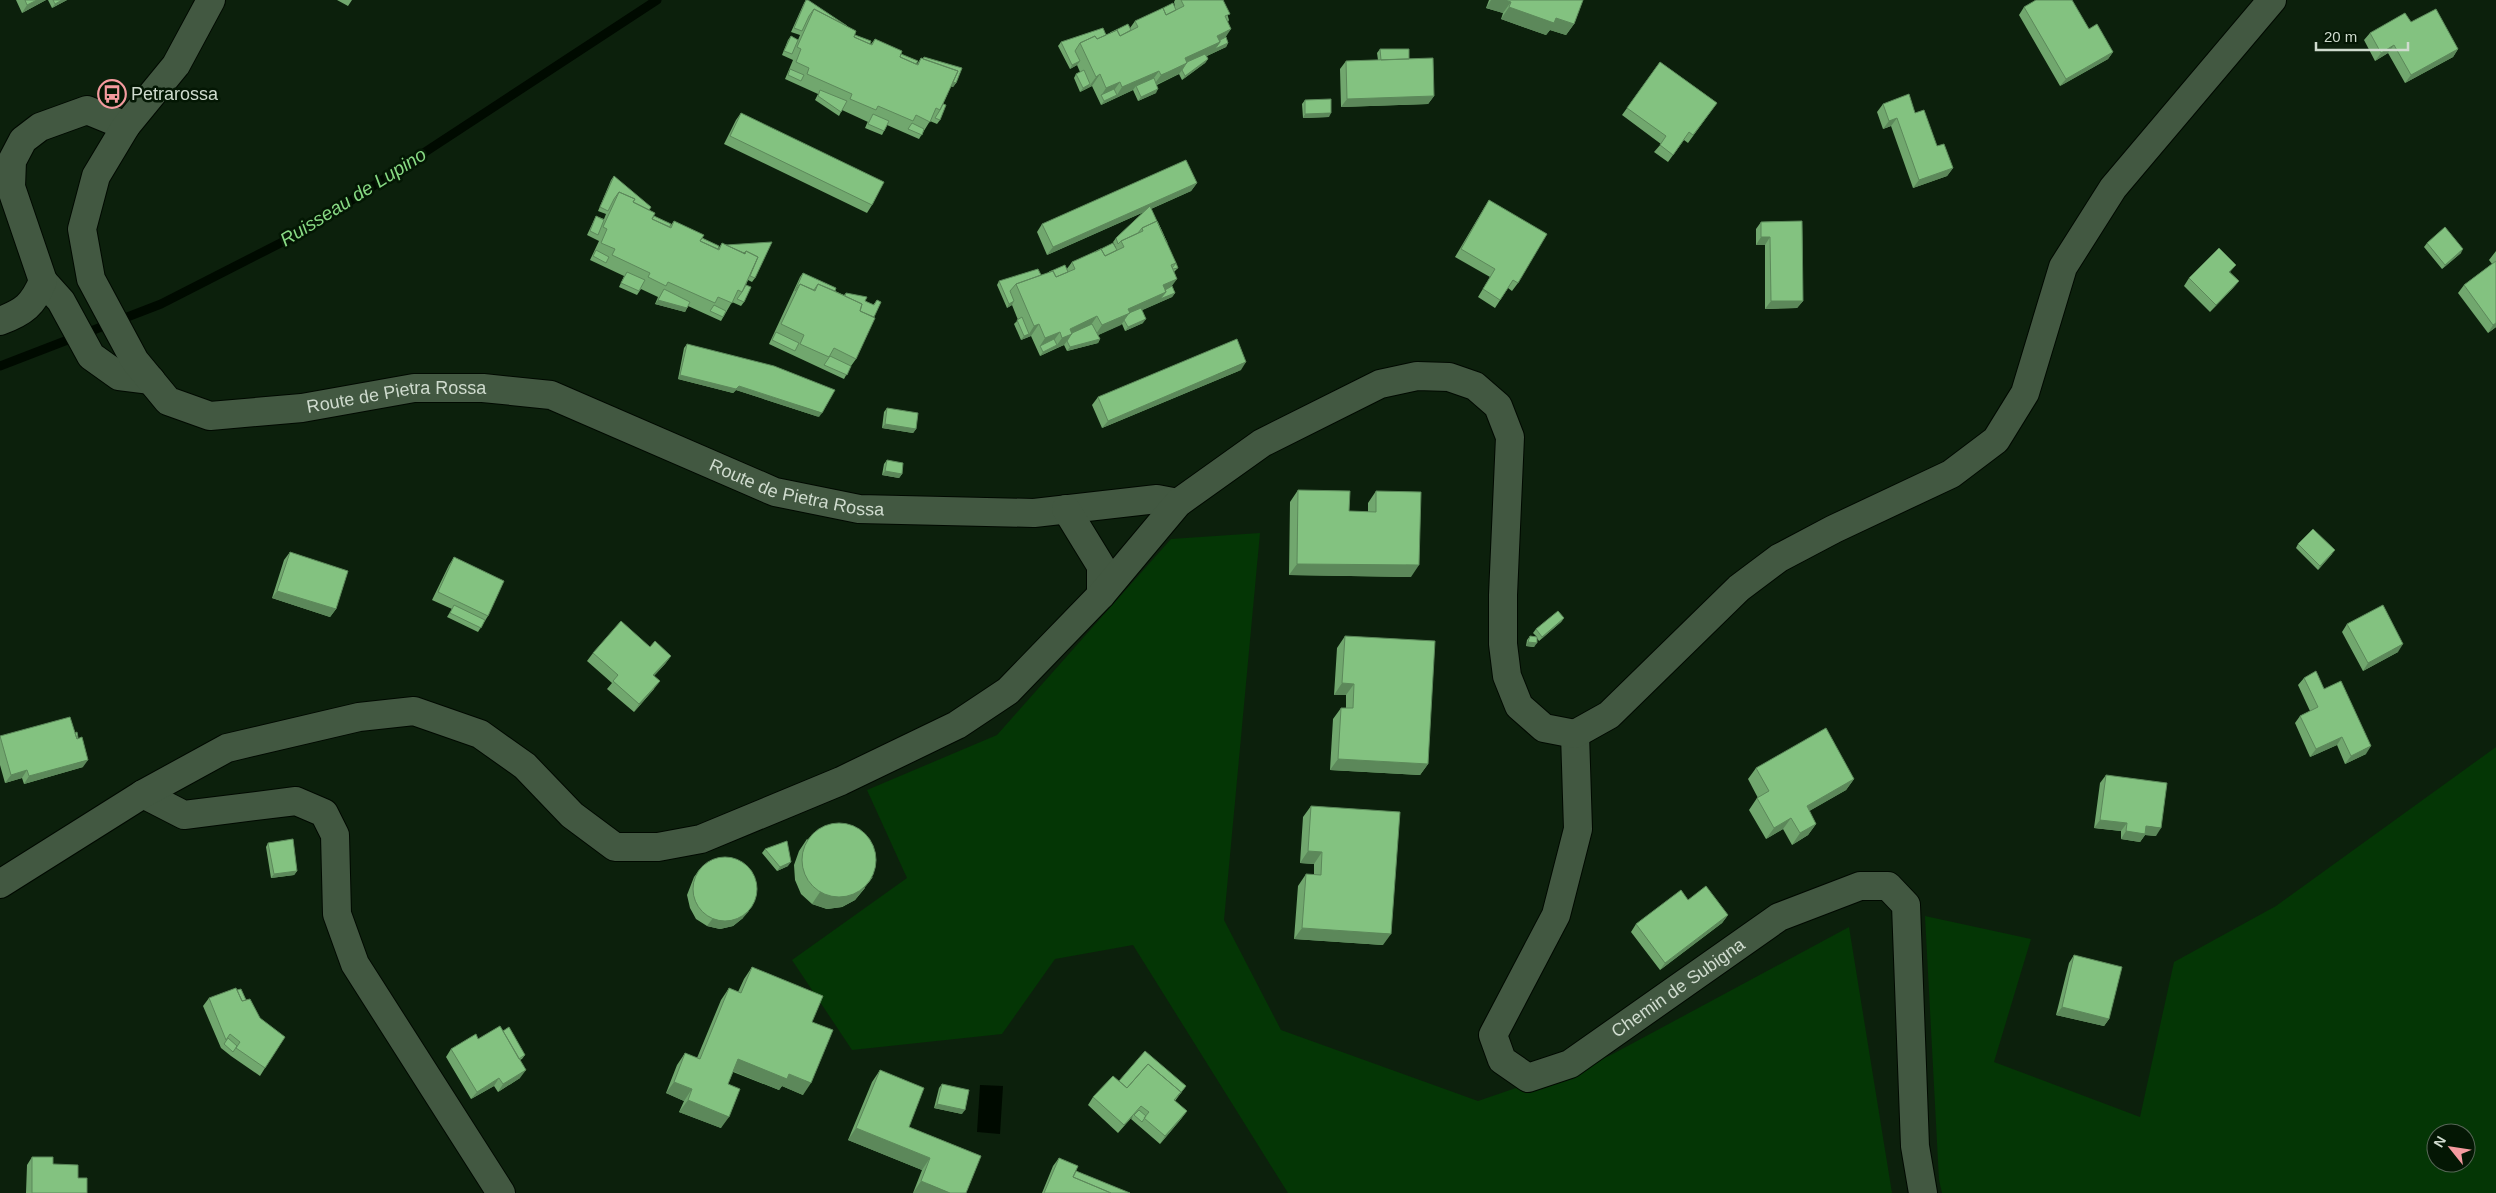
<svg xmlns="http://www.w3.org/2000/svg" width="2496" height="1193" viewBox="0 0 2496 1193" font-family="Helvetica,sans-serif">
<rect width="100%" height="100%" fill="#0c200c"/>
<path fill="#043605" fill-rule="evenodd" d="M1260,533l-36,387 57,110 197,71 131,-45 240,-129 43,266h-604l-155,-248 -78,14 -53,75 -150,16 -60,-90 115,-82 -40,-88 130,-55 174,-196z
M2496,747v446h-554l-3,-13 -14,-264 106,23 -37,123 146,55 34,-155 102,-56zM2436,1133h30v30h-30z"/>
<path fill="#000a00" d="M980,1085l23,1 -3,48 -23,-2z"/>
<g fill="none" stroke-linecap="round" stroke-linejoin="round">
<path stroke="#000a00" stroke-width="9" d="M0,366l161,-62 145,-74 351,-230"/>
<defs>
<g id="minor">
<path d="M43,281l18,20 30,55 28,20 32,4"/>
<path d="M0,321c24,-9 33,-16 43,-40l-32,-94 1,-26 11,-21 17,-13 47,-17 39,16"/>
<path id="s1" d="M1575,734l3,95 -22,86 -63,120 9,25 26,18 42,-14 209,-147 81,-31h28l18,19 9,241 8,47"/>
<path d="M143,794l41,21 112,-14 28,12 11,22 2,79 18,50 146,229"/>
</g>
<g id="tertiary">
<path id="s2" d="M211,0l-35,65 -50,61 -30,50 -14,53 9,50 44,82 33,40 42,15 92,-8 112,-20h69l68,7 224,97 84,17 175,4 123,-14 21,4"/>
<path d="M1066,509l35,57v29"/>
</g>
<path id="secondary" d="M0,884l143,-90 84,-46 132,-31 55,-6 66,23 45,32 47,49 43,32h43l43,-8 140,-58 116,-56 51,-34 93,-96 77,-92 84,-60 118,-59 37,-8 32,1 26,9 23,20 12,31 -7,158v49l4,32 12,30 25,22 31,6 34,-19 130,-127 40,-30 55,-29 117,-55 45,-34 29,-47 38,-126 50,-79 159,-188"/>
</defs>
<use href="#minor" stroke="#000900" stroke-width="30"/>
<use href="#tertiary" stroke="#000900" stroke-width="30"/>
<use href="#secondary" stroke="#000900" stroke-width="30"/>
<use href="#minor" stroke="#425841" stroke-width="28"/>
<use href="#tertiary" stroke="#425841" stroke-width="28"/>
<use href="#secondary" stroke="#425841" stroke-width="28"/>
</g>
<path fill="#71a76e" d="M16,0h30l-24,13z
M48,0h19l-15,8z
M337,0h15l-4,6z
M806,0l49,35 15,9h1l4,-5 42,25 4,-6 2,1 1,-2 32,26 -3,4 -2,-1 -8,18 -3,16 -3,4 -7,-3 -11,18 -32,-14 -5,10 -17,-7 3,-7v1l-26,-12 -3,6 -24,-16 3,-6 -33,-15 8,-19 -11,-5 6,-15 3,-4 7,4 2,-5 -9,-3 13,-29z
M1175,0h48l6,20 -1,2 -2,15 2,6 -2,4 -19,9 1,3 -3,4 -23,17 -3,-6 -22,11 -1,8 -18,8 -5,-11 -32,15 -9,-19 -12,6 -6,-14 2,-4 4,-2 -3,-7 -7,4 -12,-23 3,-4 45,-7 24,-7 5,-7 40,-14 -1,-5z
M1489,0h94l-9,24 -8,11 -16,-5 -4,5 -45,-16 2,-6 -17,-5z
M2024,7l65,22 24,23 -5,7 -48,27 -41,-71z
M2411,22l47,27 -5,8 -48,26 -17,-30 -13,8 -11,-21 6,-7z
M1380,49l29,10 25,37 -6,8 -87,3 -1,-38 6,-8 32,-1 -1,-7z
M1660,62l57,41 -29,40 -4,-3 -16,22 -14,-10 7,-8 -39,-29z
M1305,100l24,17 -26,1 -1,-14z
M1883,104l32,9 22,33 16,22 -6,8 -34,12 -22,-62 -8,3 -6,-17z
M741,113l131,92 -5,8 -143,-69 12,-24z
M614,176l35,34 5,6 16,10 4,-5 44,28 4,-6 33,35 -3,4 -4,-2 -2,5 -2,17 -3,4 -9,-4 -11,19 -33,-15 -3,6 -30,-8 3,-7 -17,-8 -4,6 -18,-8 5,-11 -34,-16 9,-19 -12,-6 7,-15 2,-4 8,3 2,-5 -8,-3 13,-31z
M1197,183l-6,8 -40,18 27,59 -4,4 -2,14 3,7 -3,4 -30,13 1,13 -18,8 -3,-7 -24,11 2,4 -2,4 -31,8 -3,-6 -24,11 -9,-20 -10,4 -7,-16 4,-4 -6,-15 -5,3 -10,-23 2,-4 42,-6 25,-5 6,-8 44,-14 -3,-6 3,-4 28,-26 -97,43 -10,-23 5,-8z
M1489,200l29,83 -6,8 -4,-3 -13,20 -17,-11 12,-20 -35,-20 29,-49z
M1802,221l1,80 -6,7 -32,1v-64h-9v-16l5,-7z
M2427,243l34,10 -19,16 -18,-22z
M2496,251v76l-8,6 -30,-40 6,-8 28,-21 -3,-4z
M2236,265l-6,7 9,9 -6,7 -23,24 -26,-26 5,-8z
M803,273l32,18 9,4 2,-2 27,12 4,-5 -21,59 -5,7 -7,13 -75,-35 31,-67z
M687,344l132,73 -83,-27 -3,3 -55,-14 6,-31z
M1241,370l-139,58 -10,-23 6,-8z
M887,408l29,21 -3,4 -31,-5 2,-16z
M887,460l15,14 -3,4 -17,-3 2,-11z
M1298,490l51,21 19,1v-9l8,-12 35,86 -122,-2 1,-73z
M2298,544l34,10 -14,16 -22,-22z
M290,552l46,57 -6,8 -58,-19 12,-38z
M454,557l34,59 -10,16 -31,-15 5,-8 -20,-9 17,-35z
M1564,618l-3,4 -22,19 -2,-3 -3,9 -8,-1 1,-6 3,-4 7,1 -4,-4 3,-4z
M2347,624l51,28 -35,19 -21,-39z
M1345,636l83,128 -8,11 -90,-5 3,-51 8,-11h5v-13h-12l3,-47z
M650,647l21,9 -6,8 -11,12v13l-20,23 -27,-23 5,-6 -25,-22 6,-8z
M2304,678l20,11 42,65 -21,10 -8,-19 -27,12 -15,-34 5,-7 10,-5 -12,-26z
M0,736l83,31 -59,17 -2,-6 -17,5 -5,-18z
M1756,768l98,11 -8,11 -37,21 7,13 -8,11 -16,10 -9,-16 -17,10 -17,-29 8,-12h1l-10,-19z
M2106,775l50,61 -11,-1 -5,7 -19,-3v-8l-27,-3 6,-45z
M1311,806l72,139 -89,-6 4,-53 8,-12 8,1v-11l-14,-1 3,-46z
M807,839l58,49 -10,12 -13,7 -15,2 -15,-5 -11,-10 -6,-14 -1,-15 5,-14z
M268,843l29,28 -3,4 -23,3 -5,-31z
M765,849l23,17 -11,5 -15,-18z
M700,869l43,49 -10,8 -13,3 -13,-3 -11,-7 -6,-11 -3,-13 7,-18z
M1688,900l40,15 -6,8 -62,47 -29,-38 5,-8z
M2074,955l35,64 -5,7 -48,-11 13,-52z
M752,967l60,55 -9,73 -21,-9 -3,4 -46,-18 -5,12 -7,44 -42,-16 5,-11 -18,-8 11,-28 8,-12 12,5 24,-58 8,-12 9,4 6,-13z
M209,998l56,70 -5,8 -29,-20 -10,-8 -18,-42z
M503,1031l22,24 -3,4 -2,1v18l-22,14 -4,-6 -23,13 -25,-42 5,-8z
M880,1070l29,57 72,29 -68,37 9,-23 -74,-30 24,-58z
M1119,1081l67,5 -11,15 12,10 -6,8 -21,25 -29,-25 2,-3 -15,17 -30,-28 5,-8z
M942,1084l20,30 -28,-6 5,-20z
M32,1157l21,7 25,14 9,15h-61l1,-28z
M1059,1158l17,13 53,22h-87l11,-27z"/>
<path fill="#5c885a" d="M37,0h9l-24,13 5,-8z
M62,0h5l-15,8 3,-4z
M1491,0h14l6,2 -8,11 -17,-5z
M1509,7l47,11 18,6 -8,11 -16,-5 -4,5 -45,-16z
M1231,29l-8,12 5,2 -2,4 -41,19 -6,8 -26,12 8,-11 56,-39z
M2394,45l-6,8 -13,8 6,-8z
M2458,49l-5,8 -48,26 6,-8z
M2113,52l-5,7 -48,27 6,-7z
M1208,59l-3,4 -23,17 3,-4z
M1080,61l-3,4 -7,4 2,-4z
M1159,71l-8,11 -15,4 -3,4 -32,15 3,-4 13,-6 5,-8z
M1100,74l-8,12 -4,2 8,-11z
M952,82l4,1 -3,4 -4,-1z
M1120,82l-8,11 -11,3 5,-8z
M1090,84l-2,4 -8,4 3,-4z
M1158,89l-2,4 -18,8 3,-4z
M1434,96l-6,8 -87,3 6,-8z
M1331,113l-2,4 -26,1 2,-4z
M1897,118l-6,8 -8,3 6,-8z
M1953,168l-6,8 -34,12 6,-8z
M1197,183l-6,8 -144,64 6,-8z
M1761,237h9l-5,8h-9z
M2463,249l-2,4 -19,16 3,-4z
M1177,279l-8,11 6,3 -3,4 -45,20 -6,8 -27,12 8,-12 61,-40z
M2239,281l-6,7 -23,24 6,-7z
M658,300l29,8 -2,4 -30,-8z
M1014,301l-2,4 -5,3 2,-4z
M1771,301h32l-6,7 -32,1z
M1097,316l-8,12 -19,9 -6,8 -10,4 8,-11 8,-9z
M1146,319l-3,4 -18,8 3,-4z
M2496,323v4l-8,6 5,-8z
M1039,324l-8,12 -10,4 3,-4 5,-2 5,-8z
M1060,332l-8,11 -12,3 5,-8z
M1100,339l-2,4 -31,8 3,-4z
M1057,345l-3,4 -14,7 3,-4z
M1246,362l-5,8 -139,58 6,-7z
M680,375l59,11 83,27 -3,4 -83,-27 -3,3 -55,-14z
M885,424l31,5 -3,4 -31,-5z
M885,471l17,3 -3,4 -17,-3z
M2335,550l-3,4 -14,16 2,-4z
M1297,564l122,1 -8,12 -122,-2z
M277,591l59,18 -6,8 -58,-19z
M1564,618l-3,4 -22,19 3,-4z
M1528,642l9,1 -3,4 -8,-1z
M2403,644l-5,8 -35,19 5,-8z
M671,656l-6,8 -18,19 6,-8z
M660,681l-6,8 -20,23 5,-8z
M1342,683l12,1 -8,11h-12z
M2342,737l-5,8 -27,12 6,-8z
M2371,746l-5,8 -21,10 6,-8z
M1338,759l90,5 -8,11 -90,-5z
M88,760l-5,7 -59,17 5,-8z
M27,770l-5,8 -17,5 6,-8z
M1854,779l-8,11 -47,27 8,-11z
M1791,818l-8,11 -17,10 8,-11z
M2100,820l27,3 -6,8 -27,-3z
M1816,824l-8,11 -16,10 8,-12z
M2146,826l15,2 -5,8 -11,-1 -5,7 -19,-3 5,-8z
M1308,851l14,1 -8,12 -14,-1z
M791,862l-3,4 -11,5 3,-4z
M297,871l-3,4 -23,3 3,-4z
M873,877l-18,23 -13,7 -15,2 -15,-5 8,-12z
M749,911l-6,7 -10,8 -13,3 -13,-3 6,-8z
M1728,915l-6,8 -62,47 5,-7z
M1302,928l89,6 -8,11 -89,-6z
M2062,1007l47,12 -5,7 -48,-11z
M738,1059l51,15 22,9 -8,12 -21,-9 -3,4 -49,-20z
M526,1070l-6,8 -22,14 5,-8z
M499,1078l-5,8 -23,13 6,-7z
M674,1082l18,7 -8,12 -18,-8z
M688,1100l41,17 -8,11 -42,-16z
M937,1104l28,6 -3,4 -28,-6z
M1187,1111l-6,8 -21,25 5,-8z
M856,1128l74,30 -8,12 -74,-30z
M921,1181l29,12h-37z"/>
<path fill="#83c280" stroke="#5c885a" d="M25,0h12l-10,5z
M53,0h9l-7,4z
M806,0h2l39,26 -33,-17 -5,7 -7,15 -8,-3z
M1181,0h42l7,14 -5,2 6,13 -14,7 3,6 -35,16 2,5 -19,9 -7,3 -2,-4 -37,16 -2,-5 -14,6 -6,-14 -4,3 -16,-34 15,-7 2,3 20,-9 3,6 18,-9 -3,-6 28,-13 3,7 18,-9z
M1505,0h78l-9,24 -18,-6 -2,5 -45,-16 2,-5z
M2036,0h36l17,29 8,-5 16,28 -47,27 -42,-72z
M1173,3l3,7 -10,5 -3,-7z
M814,9l42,22 -2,6 18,8 3,-6 27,12 -2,6 18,8 3,-7 37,13 -18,39 -4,-2 -6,14 -14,-7 -3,6 -35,-15 -2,4 -26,-11 2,-5 -45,-20 2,-6 -13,-6 5,-13 -4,-2z
M2436,9l22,40 -47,26 -17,-30 -13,8 -11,-20 35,-20 6,9z
M1128,24l3,6 -11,6 -3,-6 -7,3z
M1103,28l3,7 -9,4 -2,-3 -15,7 -5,8 5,10 -8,4 -11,-23z
M855,35l16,6 -1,3 -16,-7z
M791,36l7,4 -6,14 -8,-3z
M1226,37l2,6 -13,6 5,-7v-2z
M1380,49h29v10l-28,1z
M901,54l17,7 -2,3 -16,-7z
M1205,54l3,5 -23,17 -3,-6 5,-8z
M924,57l38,11 -6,15 -3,-1 5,-11 -35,-12z
M1433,58l1,38 -87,3 -1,-38z
M1660,62l57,41 -24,32 -4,-3 -16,23 -13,-10 6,-9 -39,-28z
M790,69l14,6 -3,6 -13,-6z
M1084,70l6,14 -7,4 -7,-14z
M1154,78l4,11 -17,8 -5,-11z
M1114,89l3,6 -13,6 -3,-6z
M820,90l27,11 -6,11 -23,-16z
M1909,94l6,19 9,-3 13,36 7,-2 9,24 -34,12 -22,-62 -8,3 -6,-17z
M1331,99v14l-26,1v-14z
M943,104l3,1 -6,15 -5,-2 5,-8z
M741,113l143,69 -12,23 -142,-69z
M873,114l16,7 -5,10 -16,-7z
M912,123l12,6 -2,6 -14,-6z
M1186,160l11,23 -144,64 -11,-23z
M614,176l37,31 -2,3 -16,-8 2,-3 -16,-7 -5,7 -6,12 -8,-4z
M619,192l16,7 -2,3 22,11 -3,6 19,9 3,-7 30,14 -4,6 19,9 3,-7 23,11 1,-3 12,6 -16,35 -4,-2 -6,13 -14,-6 -3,6 -47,-21 -2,4 -18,-9 2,-4 -38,-18 3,-6 -14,-6 6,-14 -4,-2z
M1489,200l58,34 -29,49 -5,-3 -13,20 -17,-11 12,-20 -34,-20z
M1150,206l17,37 -10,-22 -15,7 -4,5 -17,8 -3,3 -2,-6z
M596,216l8,4 -6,15 -8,-4z
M654,216l17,8 -1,2v1l-18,-8z
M1157,221l19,42 -5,2 6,14 -14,6 3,7 -38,17 2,4 -28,12 -5,-9 -27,13 2,5 -10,4 -2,-6 -15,6 -6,-14 -5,2 -18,-42 37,-13 3,6 19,-8 -3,-7 29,-13 4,7 19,-9 -3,-6 22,-10 -1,-3z
M1802,221l1,80h-32l-1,-64h-9v-15z
M2445,227l18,22 -18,16 -18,-22z
M702,238l17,8 -1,3 -18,-8z
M772,242l-17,36 -5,-2 8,-19 -12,-6 -2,2 -18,-8z
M1113,243l4,7 -12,6 -4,-7 -6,3z
M2219,248l17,17 -7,7 10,9 -23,24 -27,-27z
M596,250l13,7 -3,6 -13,-7z
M2496,261v62l-3,2 -29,-40z
M1176,263l2,5 -5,1 -1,-1z
M1065,265l3,7 -12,5 -3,-6 -4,1z
M1038,269l3,6 -25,9 -6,7 4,10 -5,3 -10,-23z
M627,272l18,8 -6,11 -18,-8z
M803,273l33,15 -1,3 -17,-7 -4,6 -14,-6 -5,7z
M800,284l15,7 3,-7 18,8 26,12 -2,7 15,7 -19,41 -22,-11 -5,9 -29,-13 4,-9 -23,-11z
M746,285l5,2 -7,15 -7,-3 5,-7z
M1172,286l3,7 -15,6 6,-7 -1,-2z
M664,289l26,13 -3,6 -29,-8z
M846,293l21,4 -2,4 9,4 3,-5 4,2 -7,15 -14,-6 2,-7 -17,-8z
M714,305l12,6 -3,6 -13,-6z
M1141,308l5,11 -18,8 -4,-7 5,-7z
M1022,317l7,17 -5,2 -7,-16z
M1092,324l8,15 -30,8 -3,-6 5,-8z
M776,332l23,11 -4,8 -23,-11z
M1054,339l3,6 -14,7 -3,-6z
M1237,339l9,23 -138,59 -10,-24z
M687,344l87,22 61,24 -13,23 -83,-27 -3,3 -56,-14z
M830,356l21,10 -4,9 -23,-10z
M887,408l31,5 -2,16 -31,-5z
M887,460l16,3 -1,11 -17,-3z
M1298,490l52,1 -1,20 27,1v-21l45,1 -2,73 -122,-1z
M2313,529l22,21 -15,16 -22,-22z
M290,552l58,19 -12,38 -59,-18z
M454,557l50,24 -16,35 -50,-24z
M454,605l31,15 -4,8 -31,-15z
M2383,605l20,39 -35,19 -21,-39z
M1558,611l6,7 -22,19 -6,-8z
M621,621l29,26 5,-6 16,15 -18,19 7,6 -21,23 -26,-23 5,-6 -25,-22z
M1345,636l90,5 -7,123 -90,-5 3,-51h12l1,-24 -12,-1z
M1530,636l7,1v6l-9,-1z
M2316,671l8,18 17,-8 30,65 -20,10 -9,-19 -26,12 -16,-33 18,-9 -14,-29z
M70,717l7,22 5,-2 6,23 -59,16 -2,-6 -16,5 -11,-39z
M1826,728l28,51 -47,27 9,18 -16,9 -9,-15 -17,10 -17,-30 12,-7 -13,-23z
M77,732l1,6 -1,1 -2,-6z
M2106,775l61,8 -6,45 -15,-2 -1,8 -19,-3 1,-8 -27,-3z
M1311,806l89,6 -9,122 -89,-6 4,-54 15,1 1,-23 -14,-1z
M802 860a37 37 0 1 1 74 0a37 37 0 1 1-74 0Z
M293,839l4,32 -23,3 -6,-31z
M787,841l4,21 -11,5 -15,-18z
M693 889a32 32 0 1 1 64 0a32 32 0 1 1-64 0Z
M1706,886l22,29 -63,48 -29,-39 45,-34 7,10z
M2074,955l48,12 -13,52 -47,-12z
M752,967l71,29 -11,26 21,8 -22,53 -22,-9 -2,5 -49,-20 -10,25 12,5 -11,28 -41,-17 4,-11 -18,-7 11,-29 15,6 29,-71 12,5z
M236,988l6,13 8,-2 10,19 25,19 -20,31 -29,-20 4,-6 -10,-8 -4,6 -17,-42z
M241,989l5,11 -4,1 -5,-11z
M500,1026l26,44 -23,14 -4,-6 -22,14 -26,-43 25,-15 2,5z
M509,1027l16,28 -6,4 -16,-28z
M228,1038l9,8 -4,6 -9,-8z
M1145,1051l41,35 -8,10 3,-4 -33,-28 -21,24 -8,-7z
M1148,1064l33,28 -7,8 13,11 -22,25 -21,-18 5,-6 -8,-6 -17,19 -31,-28 20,-21 14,12z
M880,1070l44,18 -15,39 72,29 -15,37h-16l-29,-12 9,-23 -74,-30z
M942,1084l27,6 -4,20 -28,-6z
M1139,1110l7,6 -4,6 -8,-7z
M32,1157h21v7l25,1v13h9v15h-55z
M1059,1158l19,8 -5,11 38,16h-67z
M1076,1171l54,22h-19l-38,-16z"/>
<defs>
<symbol id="bus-ring" viewBox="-11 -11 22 22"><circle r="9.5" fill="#041704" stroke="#f49b9f" stroke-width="1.5"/><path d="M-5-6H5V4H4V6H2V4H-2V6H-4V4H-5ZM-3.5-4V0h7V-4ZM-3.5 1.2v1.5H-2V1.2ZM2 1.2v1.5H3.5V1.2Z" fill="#f49b9f"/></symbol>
</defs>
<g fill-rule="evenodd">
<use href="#bus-ring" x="96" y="78" width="32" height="32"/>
</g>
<g text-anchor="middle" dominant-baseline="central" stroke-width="5" stroke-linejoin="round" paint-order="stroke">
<g font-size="18" fill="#cfdbce" stroke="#041704" text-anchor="start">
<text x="131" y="94">Petrarossa</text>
</g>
<g font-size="18" fill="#cfdbce" stroke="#041704">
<text stroke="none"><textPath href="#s2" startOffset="694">Route de Pietra Rossa</textPath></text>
<text stroke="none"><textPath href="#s2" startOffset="1114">Route de Pietra Rossa</textPath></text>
<text stroke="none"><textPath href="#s1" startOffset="554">Chemin de Subigna</textPath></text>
</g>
<g font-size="19" font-style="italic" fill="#88da84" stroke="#041704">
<text transform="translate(353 197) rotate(-32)">Ruisseau de Lupino</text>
</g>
</g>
<g transform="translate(2451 1148) rotate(300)"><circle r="24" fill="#041704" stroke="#556555"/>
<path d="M0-4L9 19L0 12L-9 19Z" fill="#f49b9f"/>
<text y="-8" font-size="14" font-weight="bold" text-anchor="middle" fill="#cfdbce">N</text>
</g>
<path d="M2316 42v8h92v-8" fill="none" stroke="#cfdbce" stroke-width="2.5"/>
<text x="2324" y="42" font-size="15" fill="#cfdbce" stroke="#041704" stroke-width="4" paint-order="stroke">20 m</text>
</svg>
